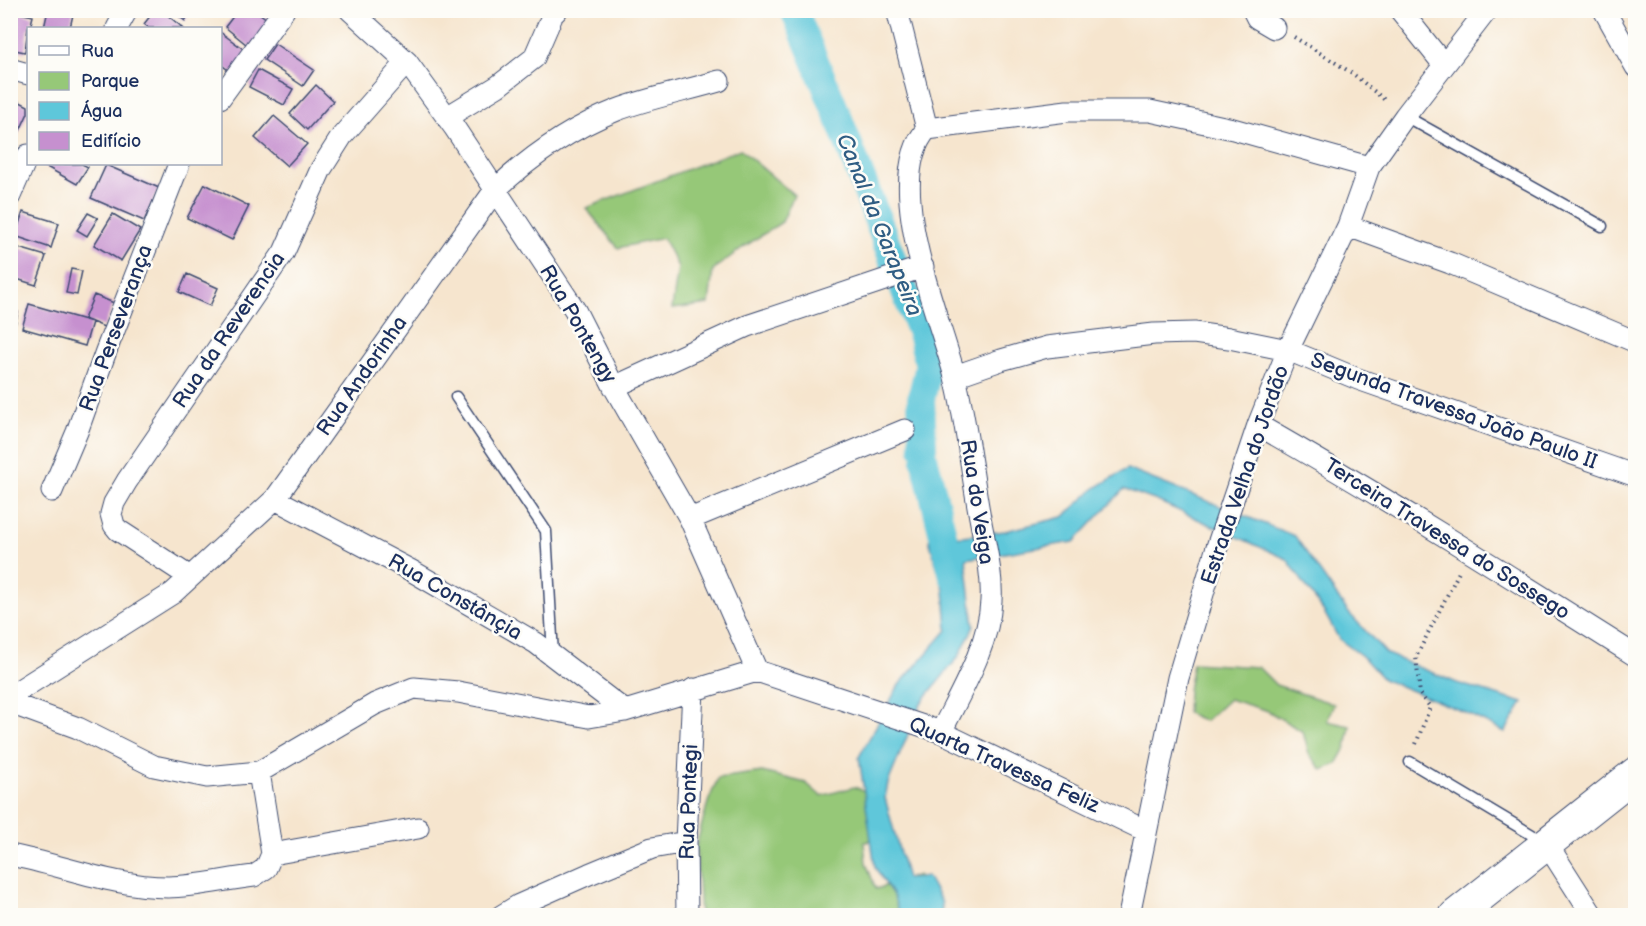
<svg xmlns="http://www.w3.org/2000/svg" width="1646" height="926" viewBox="0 0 1646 926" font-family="'Balsamiq Sans',sans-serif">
<rect width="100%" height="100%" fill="#fdfcf7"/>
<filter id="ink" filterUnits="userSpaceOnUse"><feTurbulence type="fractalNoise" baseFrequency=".0167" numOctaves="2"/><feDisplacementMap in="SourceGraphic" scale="12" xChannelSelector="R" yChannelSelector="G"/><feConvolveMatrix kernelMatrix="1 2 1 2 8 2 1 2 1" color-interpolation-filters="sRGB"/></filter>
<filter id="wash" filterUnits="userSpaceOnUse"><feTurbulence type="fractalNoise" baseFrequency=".008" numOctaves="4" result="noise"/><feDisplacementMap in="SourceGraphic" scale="24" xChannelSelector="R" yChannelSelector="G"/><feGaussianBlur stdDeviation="1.35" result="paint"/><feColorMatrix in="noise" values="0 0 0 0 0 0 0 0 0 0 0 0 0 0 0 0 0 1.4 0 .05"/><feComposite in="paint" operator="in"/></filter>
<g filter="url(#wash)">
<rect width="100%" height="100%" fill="#f6e5ce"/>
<path fill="#96c878" stroke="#587c6b" stroke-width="1.5" d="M740,149l54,46 -12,27 -40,26 -29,22 -4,34 -37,5 6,-42 -15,-29 -45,10 -32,-40z
M1193,663l65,4 18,18 58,19 -7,17 23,5 -4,22 -9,16 -15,6 -13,-16 -6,-22 -35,-21 -39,-12 -24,22 -18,-8 1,-23z
M762,772l44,11 15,13 33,-9 31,11 8,33 -29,12 2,20 10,26 42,-14 24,28 -1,12h-241l-4,-69 12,-44 10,-24z"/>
<path fill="#5ec7da" stroke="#3c7b9c" stroke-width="1.5" d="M1127,469l168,67 53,76 39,42 70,29 66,20 -18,29 -41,-20 -81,-33 -21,-23 -23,-17 -15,-27 -37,-53 -130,-58 -33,-12 -50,53 -108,17 8,67 -15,30 -38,47 -33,80 -3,15 22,81 20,-3 15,27 -1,12h-42l-5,-18 -19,-30 -16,-110 40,-72 48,-55 -3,-40 -15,-50 76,-9 58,-14 32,-29z"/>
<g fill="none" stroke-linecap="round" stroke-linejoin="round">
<path stroke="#5ec7da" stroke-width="28" d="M794,10l45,109 83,217 7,30 -8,33 2,48
M925,461l28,115"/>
</g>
<g id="blocks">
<path fill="#c690cf" d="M48,10h26l-4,18h-26z
M155,10h6l22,18h-34l-5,-4z
M171,10h21l-7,11z
M238,10h17l17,13 -20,26 -27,-22z
M15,12l18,4 -3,12h-2l-3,24 -15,-3v-19z
M220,32l30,22 -16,20 -14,-10z
M275,44l39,26 -11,16 -39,-26z
M258,70l35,19 -9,16 -35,-18z
M316,85l17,16 -26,29 -17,-16z
M18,101l10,5v7l-12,26 -6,-2v-19z
M274,116l33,28 -20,22 -32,-28z
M44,164h38l6,3 -11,17 -34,-19z
M106,165l53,23 -15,33 -53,-23z
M205,184l44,22 -17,34 -45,-22z
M23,212l36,11 -8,25 -36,-12z
M88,213l10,5 -11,18 -10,-6z
M113,214l27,16 -19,31 -27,-16z
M12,246l34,10 -10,29 -26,-8z
M71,269l11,2 -5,24 -11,-2z
M187,274l31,14 -8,18 -31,-14z
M94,295l20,8 -10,24 -12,-5 -7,24 -63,-18 7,-24 63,18 -8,-3z
M10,310l8,2 -5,22h-3z"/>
</g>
</g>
<g filter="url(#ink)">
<use href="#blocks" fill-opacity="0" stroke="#3c4a6f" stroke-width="1.5"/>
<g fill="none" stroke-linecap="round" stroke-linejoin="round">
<defs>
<path id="service" d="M1405,116l197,110
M456,397l90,134 7,124
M1410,762l134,80"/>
<path id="minor" d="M350,10l57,52 47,65 121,183 39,77 76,132 67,152
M897,10l30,119
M1253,10l4,8 17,10
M1400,10l44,55
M1604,10l32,57
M117,28l10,-18
M10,69l18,5
M220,98l64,-88
M447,117l51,-31 36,-28 19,-44 4,-4
M10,196l18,-41
M1348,226l102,37 186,79
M955,376l46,-16 46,-13 107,-13 40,-1 35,5 59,12 70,29 278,97
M614,387l133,-61 176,-59
M1258,425c128,73 253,152 378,231
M52,491l25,-59 29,-81 73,-187
M275,499l137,72 124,72 89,68
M690,519l215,-89
M190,577l-72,-47 -4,-5 -3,-11 3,-11 13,-22 157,-229 37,-83 21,-33 65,-74
M757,671l184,61 205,99
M10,696l163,-103 102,-94 220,-309c36,-34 76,-62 122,-80 32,-12 68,-19 102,-29
M10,703l68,25 76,38 53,11 52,-5 116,-68 39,-16 44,4 131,25 36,-6 132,-40
M941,732c19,-39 48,-86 50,-131 2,-29 -7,-60 -12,-89 -8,-45 -13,-91 -24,-135 -15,-60 -75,-196 -28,-248l140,-18h83l83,18 136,38
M1547,844l46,72
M272,854l146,-26
M10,855c53,10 104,32 158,32 27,0 59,-8 86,-11l12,-8 6,-14 -13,-82
M501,916l18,-11 70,-31 63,-26 34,-6
M687,916l-1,-74 7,-153
M1129,916l49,-238 38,-128 42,-125 30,-75 60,-124 21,-59 36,-51 82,-106"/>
<path id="secondary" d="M1455,916l181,-143"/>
</defs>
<use href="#service" stroke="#3c4a6f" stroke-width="13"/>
<use href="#minor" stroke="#3c4a6f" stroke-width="23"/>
<use href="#secondary" stroke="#3c4a6f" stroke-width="34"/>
<path stroke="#3c4a6f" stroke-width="4" stroke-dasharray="1.5 4.5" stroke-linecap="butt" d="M1294,37l58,36 34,28
M1416,744l14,-37 -10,-13 -4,-37 43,-85"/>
<use href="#service" stroke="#fff" stroke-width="10"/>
<use href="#minor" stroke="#fff" stroke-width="21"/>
<use href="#secondary" stroke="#fff" stroke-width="32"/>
</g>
</g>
<g text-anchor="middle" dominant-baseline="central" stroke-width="5" stroke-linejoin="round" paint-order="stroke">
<g font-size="21" fill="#1b2f5e" stroke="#fdfcf7">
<text transform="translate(578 324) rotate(60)">Rua Pontengy</text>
<text transform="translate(116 328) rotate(-70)">Rua Perseverança</text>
<text transform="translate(229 330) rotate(-56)">Rua da Reverencia</text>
<text transform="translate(362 376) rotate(-55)">Rua Andorinha</text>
<text transform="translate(1454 411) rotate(20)">Segunda Travessa João Paulo II</text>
<text transform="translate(1245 475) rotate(-71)">Estrada Velha do Jordão</text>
<text transform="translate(977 502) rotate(81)">Rua do Veiga</text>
<text transform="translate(1447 539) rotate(32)">Terceira Travessa do Sossego</text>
<text transform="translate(455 597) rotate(30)">Rua Constânçia</text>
<text transform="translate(1004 765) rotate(24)">Quarta Travessa Feliz</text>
<text transform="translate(689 802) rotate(-88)">Rua Pontegi</text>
</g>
<g font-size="22" font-style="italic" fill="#2f5d83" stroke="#fdfcf7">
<text transform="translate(879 225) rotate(68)">Canal da Garapeira</text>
</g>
</g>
<rect width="1646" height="926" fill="none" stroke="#fdfcf7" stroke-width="36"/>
<rect x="27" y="27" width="195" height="138" fill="#fdfcf7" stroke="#a3aaba" stroke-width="1.5"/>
<rect x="39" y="46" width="30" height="9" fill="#ffffff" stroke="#a3aaba" stroke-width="1.5"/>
<text x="81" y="57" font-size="18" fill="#1b2f5e">Rua</text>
<rect x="39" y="72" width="30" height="18" fill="#96c878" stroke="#a3aaba" stroke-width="1.5"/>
<text x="81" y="87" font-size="18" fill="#1b2f5e">Parque</text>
<rect x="39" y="102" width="30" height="18" fill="#5ec7da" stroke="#a3aaba" stroke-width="1.5"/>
<text x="81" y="117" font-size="18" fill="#1b2f5e">Água</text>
<rect x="39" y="132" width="30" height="18" fill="#c690cf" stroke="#a3aaba" stroke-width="1.5"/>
<text x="81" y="147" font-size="18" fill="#1b2f5e">Edifício</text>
</svg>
